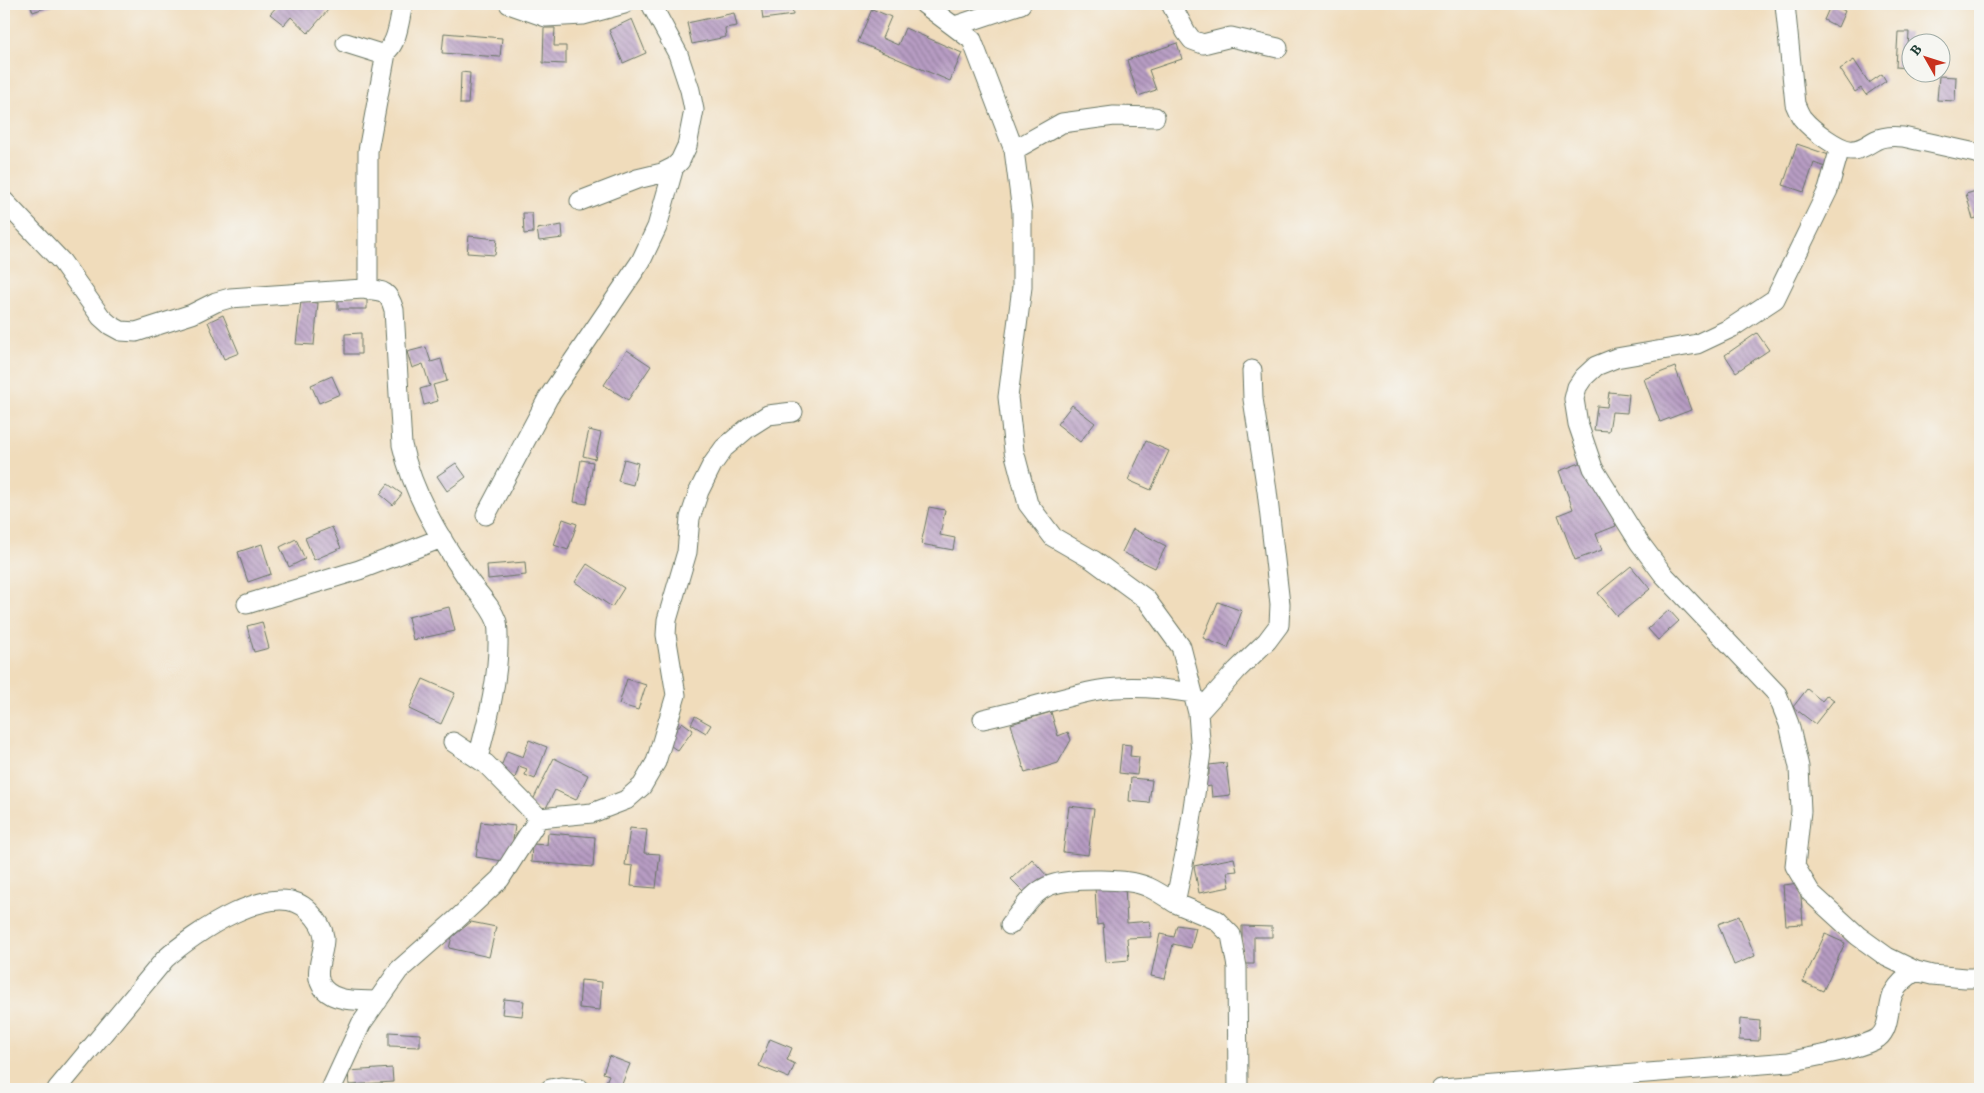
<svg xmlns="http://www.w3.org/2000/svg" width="1984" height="1093" viewBox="0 0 1984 1093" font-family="Vollkorn,serif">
<defs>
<pattern id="building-back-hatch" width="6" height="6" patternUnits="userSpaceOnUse" patternTransform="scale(1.25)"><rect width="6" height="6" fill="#b79cc3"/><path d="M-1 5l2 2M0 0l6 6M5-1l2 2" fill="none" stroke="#94809f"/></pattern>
</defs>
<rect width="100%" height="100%" fill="#f6f6f2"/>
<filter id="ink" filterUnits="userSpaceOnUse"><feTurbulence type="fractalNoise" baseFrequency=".02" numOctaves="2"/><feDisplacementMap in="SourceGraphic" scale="10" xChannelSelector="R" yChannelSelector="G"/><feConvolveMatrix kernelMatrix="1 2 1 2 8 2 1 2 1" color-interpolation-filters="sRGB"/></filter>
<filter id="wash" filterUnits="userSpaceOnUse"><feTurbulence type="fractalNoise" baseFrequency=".0096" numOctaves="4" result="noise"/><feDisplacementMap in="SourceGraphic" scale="20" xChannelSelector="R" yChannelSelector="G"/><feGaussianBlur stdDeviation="1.12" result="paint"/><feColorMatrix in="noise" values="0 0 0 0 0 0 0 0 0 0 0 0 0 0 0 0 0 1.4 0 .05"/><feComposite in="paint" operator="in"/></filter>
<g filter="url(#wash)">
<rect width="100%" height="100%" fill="#f0dcbb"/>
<g id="blocks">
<path fill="url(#building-back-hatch)" d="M30,4h25l-22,8z
M279,4h43l6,6 -20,23 -17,-16 -7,8 -14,-11z
M761,4h31l1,11 -30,4z
M1831,4l14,7 -7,16 -14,-7z
M1935,4h19v4h-19z
M872,9l19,8 -9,21 16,7 7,-17 57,25 -12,28 -92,-39z
M734,13l3,13 -12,2 1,9 -34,7 -5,-21z
M632,19l14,34 -23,10 -14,-33z
M544,28h11l-1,18h12v18l-23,-1z
M1898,32h11l-2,36 -11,-1z
M444,33l58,5 -2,19 -58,-4z
M1177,43l5,16 -33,11 7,20 -18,6 -11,-36z
M1854,60l15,23 13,-9 4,7 -20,14 -5,-7 -6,4 -15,-23z
M461,72l9,1 -2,31h-8z
M1939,76l17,1 -1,24 -18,-1z
M1797,144l32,11 -4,12 -11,-4 -10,29 -21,-7z
M1976,191l4,12v14l-7,2 -7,-25z
M523,213h9l1,20 -9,1z
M562,225l1,13 -24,3 -2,-12z
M469,236l28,3 -2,16 -28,-2z
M338,297h29v12h-29z
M301,301l17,2 -4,42 -18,-1z
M223,315l16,38 -15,6 -16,-37z
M361,333v21h-16v-20z
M1757,333l12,17 -33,22 -11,-17z
M426,347l5,15 10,-3 6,22 -14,4 5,16 -14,4 -4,-16 10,-3 -7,-22 -11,4 -5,-16z
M627,350l24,16 -23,34 -24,-15z
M1675,367l16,43 -31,12 -16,-43z
M332,376l8,18 -21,9 -8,-18z
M1609,392l20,2 -2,19 -15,-1 -3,19 -15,-1 3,-24 10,1z
M1072,405l23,18 -15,19 -23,-18z
M589,430l12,3 -6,26 -12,-3z
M1146,441l23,10 -18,39 -23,-10z
M624,459l14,4 -5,22 -15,-4z
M581,460l12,2 -6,42 -13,-2z
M1585,461l15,38 5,-2 11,29 -20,8 6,16 -27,10 -17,-45 15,-6 -14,-38z
M456,463l10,14 -19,14 -10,-15z
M388,484l14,10 -9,11 -13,-11z
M929,507l16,3 -5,25 15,3 -2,12 -32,-6z
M563,519l14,5 -9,26 -14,-5z
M332,527l9,21 -27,12 -9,-22z
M1133,529l33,17 -11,22 -33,-16z
M296,539l9,20 -16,8 -9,-20z
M262,544l9,30 -23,8 -10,-30z
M525,562l1,13 -38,4 -1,-14z
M587,564l37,24 -12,19 -37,-25z
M1631,566l19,23 -33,27 -19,-23z
M1218,602l24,9 -14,37 -25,-10z
M449,607l6,24 -42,9 -5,-23z
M1669,610l10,11 -21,19 -10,-11z
M262,622l7,26 -15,4 -7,-26z
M423,679l32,14 -14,31 -32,-15z
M627,679l19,6 -8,25 -19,-6z
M1807,689l15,12 5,-6 7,5 -19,24 -22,-17z
M1051,712l7,24 10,-4 3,8 -13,23 -33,10 -14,-49z
M695,716l16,9 -5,8 -15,-9z
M682,722l11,8 -15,21 -11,-8z
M529,740l18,7 -12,32 -10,-4 2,-6 -8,-3 -4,12 -16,-6 8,-21 16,6z
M1122,744l9,1 -1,11 9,1 -2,18 -18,-2z
M554,758l34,17 -12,25 -21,-10 -11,22 -14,-6z
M1226,763l4,32 -18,2 -1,-11 -5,1 -2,-11 5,-1v-10z
M1131,778l21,2 -3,23 -20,-2z
M1069,806l25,3 -6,46 -25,-3z
M481,822l34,4 -5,36 -34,-5z
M630,828l17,2 -3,23 16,1 -4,34 -25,-2 2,-20 -8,-1z
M548,833l47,4 -2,30 -62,-5 1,-18 15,1z
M1234,858l3,13 -10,1 3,15 -31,6 -5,-27z
M1032,859l15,17 -20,19 -16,-16z
M1800,883l3,41 -17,1 -3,-40z
M1125,886l2,37 23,-2 1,16 -24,1 2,22 -23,2 -3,-38 -6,1 -2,-38z
M1739,916l16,40 -21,9 -16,-41z
M471,922l25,5 -7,30 -40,-9 3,-11z
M1177,925l19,3 -5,20 -18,-4 -8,35 -14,-3 9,-42 14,3z
M1242,926l30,1v10h-18v27h-12z
M1825,934l20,9 -22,48 -20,-9z
M581,980l21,2 -2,28 -21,-2z
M504,999l20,2 -2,15 -20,-2z
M1740,1019l20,2 -1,20 -20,-1z
M389,1032l31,2v13l-31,-1z
M770,1039l22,9 -5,12 8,4 -6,14 -30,-12z
M609,1056l21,8 -10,25h-17l6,-14 -6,-2z
M392,1068l1,14 -44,3 -1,-14z"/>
</g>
</g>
<g filter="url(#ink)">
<use href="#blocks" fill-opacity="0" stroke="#687563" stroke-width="1"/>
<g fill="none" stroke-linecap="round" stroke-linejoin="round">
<defs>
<path id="minor" d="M509,4l37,13 37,-2 41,-11
M924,4l48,36 42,110 8,62v75l-14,110 6,54 14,53 25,33 40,23 53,39 35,48 17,66 3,40 -12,82 -14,68 41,17 15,15 6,32 1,122
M1171,4l15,28 6,8 11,4 28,-7 47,11
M1785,4l10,100c2,4 4,10 7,14 9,11 38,34 52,32 9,-1 14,-6 22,-10 8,-4 18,-4 27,-3l77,17
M955,26l66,-22
M346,43l35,11c17,-5 18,-35 22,-50
M1840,148l-12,42 -53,109 -44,29 -34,16 -81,14 -20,8 -13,12 -6,9 -3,12 4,25 15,44 46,74 24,32 114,120 12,30 10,43 2,44 -6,55 16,27 47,43 29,21 29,14 16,4 33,3h15
M1014,150l48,-27 52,-7 41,1
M4,201l58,61 39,55 9,8 11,6 15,1 56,-18 24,-12 14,-4 133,-9c19,2 25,0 31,21l8,135c11,49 37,92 65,133 10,15 24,27 30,44 1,5 1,11 1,16 1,40 -10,81 -20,120
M580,201l57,-22 25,-6 12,-6 6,-6 7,-15 7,-36 -4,-20 -12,-36 -27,-50
M368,290v-139l18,-98
M486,515l62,-117 93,-137 16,-34 17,-60
M247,604l112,-34 83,-32
M1198,713l39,-43 30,-29 12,-16 1,-21 -13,-113 -14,-92 -1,-29
M983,719c40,-8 77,-22 116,-29 30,-5 63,-2 93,3
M453,742l33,22 53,54
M1010,925c11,-14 23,-34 41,-40 20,-7 78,-7 97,2 9,4 18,10 27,16
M57,1089l108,-130c27,-24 110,-83 144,-48 6,6 14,16 15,26 1,17 -13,37 0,52 13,14 37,11 54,12
M331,1089l30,-65 38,-54 58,-51 43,-40 39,-61 53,-5 34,-13 16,-14 14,-24 20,-67 -10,-60 1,-15 20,-68 3,-34 9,-27 13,-26 12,-17 25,-21 19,-12 25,-3
M550,1089l11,-2 19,2
M1441,1089l348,-27c21,-5 73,-13 89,-24 13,-10 9,-33 16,-46 5,-9 14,-16 22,-21"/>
</defs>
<use href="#minor" stroke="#687563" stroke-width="21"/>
<use href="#minor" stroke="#fff" stroke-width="19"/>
</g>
</g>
<rect width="1984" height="1093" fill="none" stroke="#f6f6f2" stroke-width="20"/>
<g transform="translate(1926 58) rotate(309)"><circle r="24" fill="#f6f6f2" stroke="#a0aca6"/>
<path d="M0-4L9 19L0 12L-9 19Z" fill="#c8321e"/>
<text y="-8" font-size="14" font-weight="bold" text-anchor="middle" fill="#1f3d34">B</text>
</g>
</svg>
